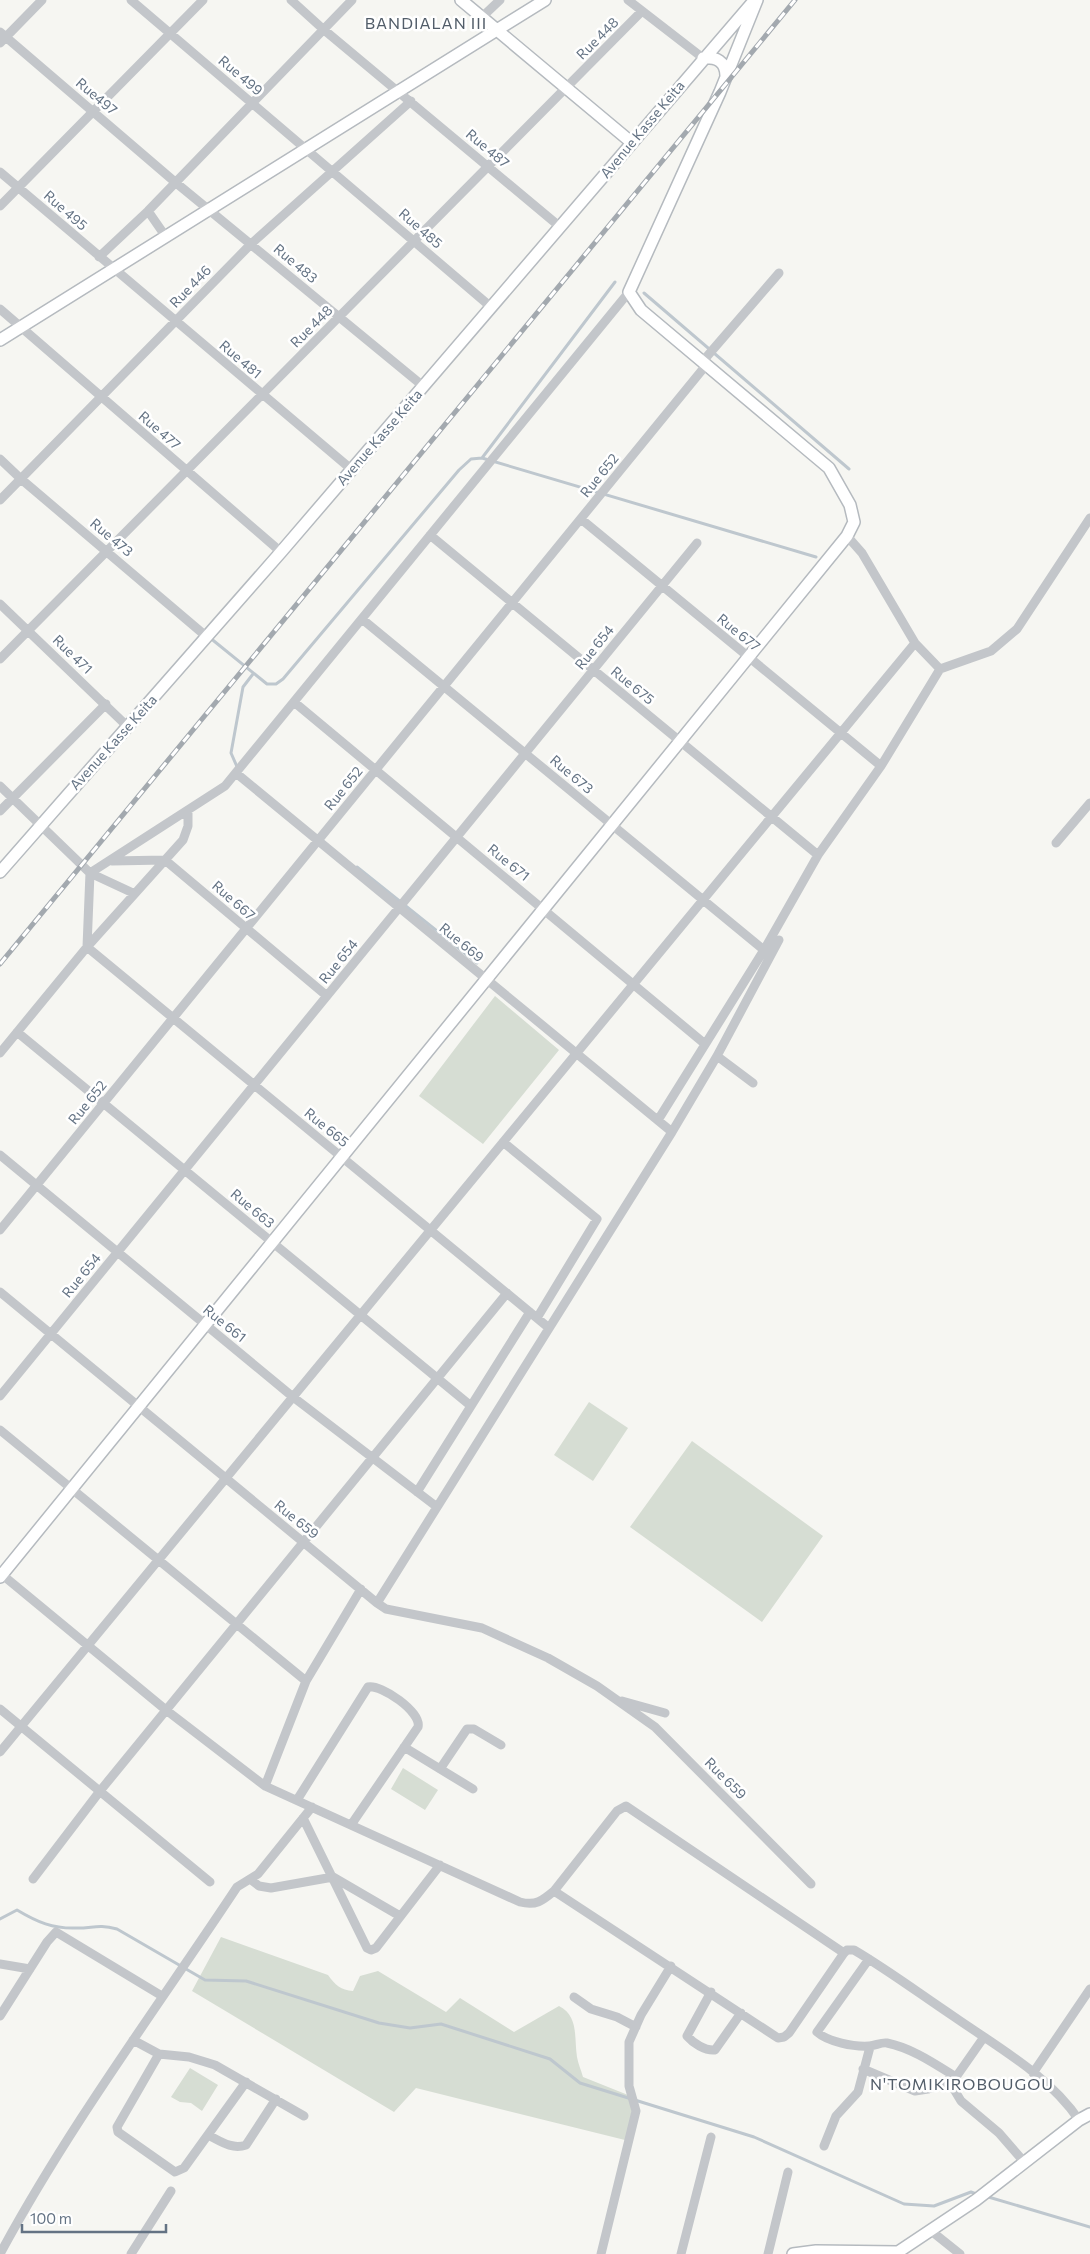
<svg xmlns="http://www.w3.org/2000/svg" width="1090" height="2254" viewBox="0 0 1090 2254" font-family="Commissioner,sans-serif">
<rect width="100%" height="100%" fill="#f6f6f2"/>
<path fill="#d6ddd3" d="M495,996l64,54 -76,94 -64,-48z
M589,1402l39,26 -35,53 -39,-26z
M692,1441l131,95 -61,86 -132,-95z
M403,1768l35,22 -13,20 -34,-21z
M221,1937l107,38c7,10 13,15 25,16l7,-15 18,-5 68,41 14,-14 54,34 45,-26c20,10 15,32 18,51 1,6 4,13 6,20l45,18 9,16 -8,30 -213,-53 -22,24 -202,-121z
M190,2068l28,17 -16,26 -11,-8 -11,-1 -9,-5z"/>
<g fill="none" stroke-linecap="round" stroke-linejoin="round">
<path stroke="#bec7ce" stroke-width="3" d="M644,293l205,176
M482,458l133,-176
M209,637l58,47h9l7,-5 176,-209 12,-11 11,-1 334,99
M238,769l-7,-16 12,-66 10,-13
M357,867l120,96
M0,1919l17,-9c20,12 36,19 60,18 17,0 21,-4 40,1l88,51 41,1 133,42 31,5 31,-4 109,35 30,24 174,54 150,67 30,2 37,-14 8,3
M985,2196l105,31"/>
<defs>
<path id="secondary" d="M461,0l170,142
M703,58c13,-1 23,3 23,18
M0,340l545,-340
M0,872l281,-320 472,-550
M0,1577l847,-1041 7,-14 -4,-17 -21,-37 -188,-158 -12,-18 91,-200 37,-92
M793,2254l23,-3 82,1 78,-52 103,-80 11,-6"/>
</defs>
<use href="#secondary" stroke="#b5babf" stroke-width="14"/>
<path stroke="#c3c6ca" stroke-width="9" d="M131,0l360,307
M291,0l32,29 236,197
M628,0l75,58
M482,17l18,-17
M0,32l175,150 248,204
M0,43l42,-43
M0,172l351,297
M0,206l203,-206
M148,211l18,26
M99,257l49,-46 204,-211
M0,309l281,243
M703,361l76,-88
M0,459l21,20 186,158
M0,500l251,-256 160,-143
M581,519l300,247
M430,535l388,320
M0,604l127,122
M362,619l402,331
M0,659l642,-648
M940,669l51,-18 26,-22 73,-111
M294,702l411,342
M236,773l436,359
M0,786l90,87 43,20
M0,811l106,-107
M1056,843l34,-40
M112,861l53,-1 162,136
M17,1032l454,374
M0,1053l87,-106 96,-107 5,-14v-15
M717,1056l36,27
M658,1120l106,-170 54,-95 63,-89 59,-97 -25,-26 -53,-90 -15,-17
M503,1142l94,77 -60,99
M0,1155l293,242 144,110
M0,1230l707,-866
M0,1292l377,311 9,6 96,19 66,30 49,28 58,41 156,157
M549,1328l-462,-381 3,-74 135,-87 404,-494
M0,1396l697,-853
M0,1430l306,251
M417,1492l113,-180
M0,1573l166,137 99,76 255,116c16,4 22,-1 34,-11l224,147 6,-1 5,-4 55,-80 3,-3h7c34,20 66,44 99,66 43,30 97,60 126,104
M377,1603l295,-471 45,-76 62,-116
M622,1701l43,12
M0,1709l210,173
M404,1747l69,42
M0,1752l915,-1109
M440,1769l27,-40h7l27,16
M265,1786l41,-105 55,-92
M297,1800l71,-113c13,-3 54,25 50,40l-67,98
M303,1818l64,130 4,2 5,-2 64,-83
M33,1879l67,-88 407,-498
M250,1879l9,7 12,2 62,-11 67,39
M554,1891l63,-80 9,-5 218,147
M869,1959l-52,73c11,10 37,15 52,14 6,0 12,-4 18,-3 25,5 48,21 69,34
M0,1964l30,5
M711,1992l-24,44c6,7 18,15 28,14l26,-37
M574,1997l17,12 26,8 19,10
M0,2016l47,-74 9,-10 106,64
M133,2040l26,14 30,3 26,8 89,51
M159,2054l-42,73 1,5 57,40 9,-4 62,-86
M863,2069l52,22 13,-2 28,-12 28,-40
M1033,2073l57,-84
M949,2081l12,20 38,32 26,30
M208,2135c12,6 24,15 38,10l30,-46
M824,2146l12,-30 22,-24 12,-45
M930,2230l30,24
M0,2254c69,-128 157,-246 237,-367l21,-13 54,-67
M131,2254l40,-63
M601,2254l35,-143 -7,-25v-44l12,-27 30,-49
M681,2254l30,-117
M768,2254l20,-82"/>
<use href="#secondary" stroke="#fff" stroke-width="11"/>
<defs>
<path id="rail" d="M0,964l795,-964"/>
</defs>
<use href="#rail" stroke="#a3a9af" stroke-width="5"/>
<use href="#rail" stroke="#fff" stroke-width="3" stroke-dasharray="9" stroke-linecap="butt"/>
</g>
<g text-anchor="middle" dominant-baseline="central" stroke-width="5" stroke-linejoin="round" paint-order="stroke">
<g font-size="14" fill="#647384" stroke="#fff">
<text transform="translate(597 38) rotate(-45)">Rue 448</text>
<text transform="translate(241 75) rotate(40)">Rue 499</text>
<text transform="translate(97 96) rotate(40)">Rue497</text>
<text transform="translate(642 129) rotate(-50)">Avenue Kasse Keita</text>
<text transform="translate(488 148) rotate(40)">Rue 487</text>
<text transform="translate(66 210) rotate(41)">Rue 495</text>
<text transform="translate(421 228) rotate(41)">Rue 485</text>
<text transform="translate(296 263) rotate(40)">Rue 483</text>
<text transform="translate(190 286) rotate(-46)">Rue 446</text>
<text transform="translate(311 326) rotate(-45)">Rue 448</text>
<text transform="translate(241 359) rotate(40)">Rue 481</text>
<text transform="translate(160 430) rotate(41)">Rue 477</text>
<text transform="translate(379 437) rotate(-49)">Avenue Kasse Keita</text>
<text transform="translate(599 475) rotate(-51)">Rue 652</text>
<text transform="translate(112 537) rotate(40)">Rue 473</text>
<text transform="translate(739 632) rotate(39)">Rue 677</text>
<text transform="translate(594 647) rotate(-51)">Rue 654</text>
<text transform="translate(73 654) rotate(44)">Rue 471</text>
<text transform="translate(633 685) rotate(39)">Rue 675</text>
<text transform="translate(113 742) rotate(-48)">Avenue Kasse Keita</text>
<text transform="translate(572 774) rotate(40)">Rue 673</text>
<text transform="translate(343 788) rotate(-51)">Rue 652</text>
<text transform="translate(509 862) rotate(39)">Rue 671</text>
<text transform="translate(234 900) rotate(41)">Rue 667</text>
<text transform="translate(462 942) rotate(39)">Rue 669</text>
<text transform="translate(338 961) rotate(-51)">Rue 654</text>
<text transform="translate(87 1102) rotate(-51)">Rue 652</text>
<text transform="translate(327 1127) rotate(39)">Rue 665</text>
<text transform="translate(253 1208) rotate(40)">Rue 663</text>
<text transform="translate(81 1275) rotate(-51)">Rue 654</text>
<text transform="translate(225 1323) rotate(39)">Rue 661</text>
<text transform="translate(297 1519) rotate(39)">Rue 659</text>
<text transform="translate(726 1778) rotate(45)">Rue 659</text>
</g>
<g font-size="16" letter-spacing="1" fill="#525d69" stroke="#fff">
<text x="426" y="22">BANDIALAN III</text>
<text x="962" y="2083">N'TOMIKIROBOUGOU</text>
</g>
</g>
<path d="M22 2224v8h144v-8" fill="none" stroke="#647384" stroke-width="2.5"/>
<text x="30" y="2224" font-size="15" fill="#647384" stroke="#ffffff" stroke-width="4" paint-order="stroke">100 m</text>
</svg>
